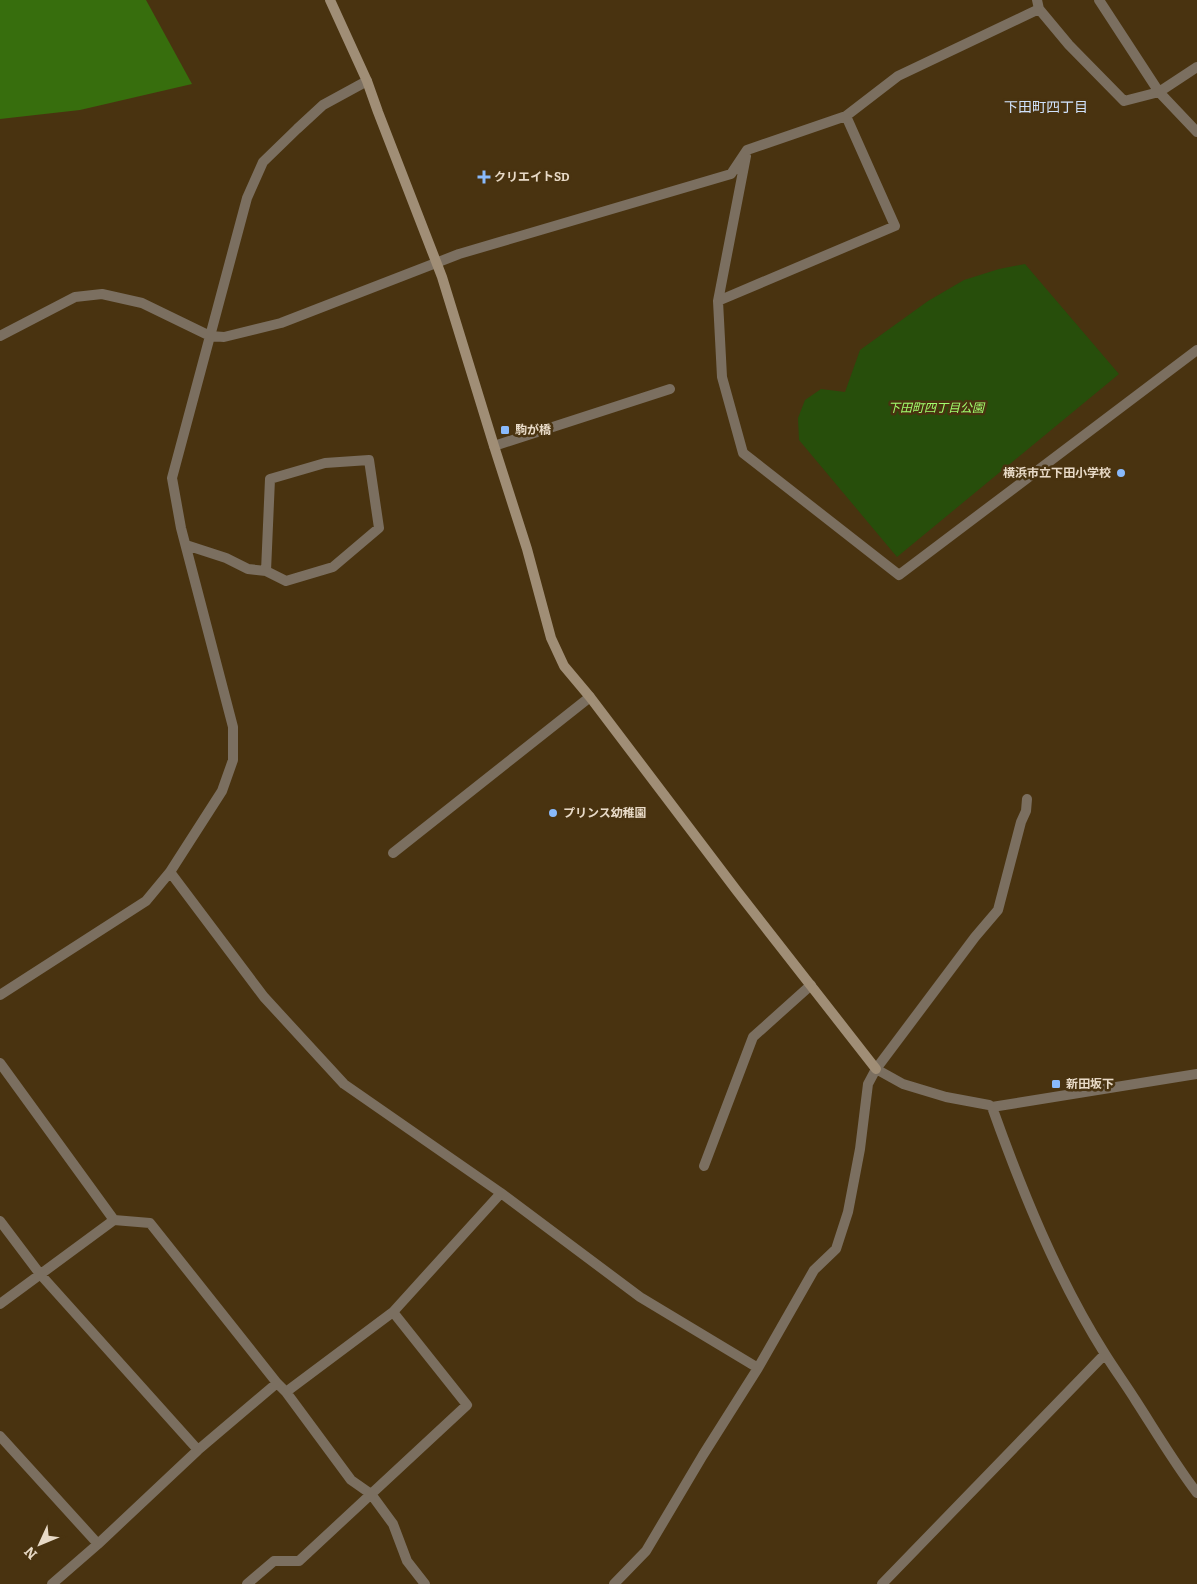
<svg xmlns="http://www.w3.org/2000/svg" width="1197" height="1584" viewBox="0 0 1197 1584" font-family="Bitter,'Noto Sans JP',serif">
<rect width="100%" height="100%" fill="#493310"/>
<path fill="#274e0b" d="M1025,264l94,110 -222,183 -98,-117 -1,-22 7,-18 16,-11 24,3 15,-42 68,-49 36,-21 35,-11z"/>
<path fill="#376e0d" d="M0,0h146l46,84 -112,26 -80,9z"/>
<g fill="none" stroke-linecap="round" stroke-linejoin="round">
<path stroke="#7b6f60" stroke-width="10" d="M1037,0l2,9 30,36 55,56 35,-9 38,-25
M1099,0l60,92 38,40
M746,156l-28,145 4,76 21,76 156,122 298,-225
M718,301l177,-75 -49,-110
M0,336l75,-39 27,-3 40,9 68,33 14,1 57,-14 178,-69 272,-80 16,-24 99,-34 52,-40 141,-67
M494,446l176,-57
M186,545l40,13 22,11 18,2 20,10 47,-14 46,-39 -10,-68 -44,3 -55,16 -4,92
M393,853l197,-156
M170,872l94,125 80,87 157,109 139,104 118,71
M0,995l146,-94 24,-29 52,-81 11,-31v-33l-52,-199 -9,-50 75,-280 16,-36 34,-33 26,-24 44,-24
M0,1063l114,157
M876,1069l27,15 43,13 43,8 3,2 205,-33
M992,1107c30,84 65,171 113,247 10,16 21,31 31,47 20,31 39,63 61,92
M704,1166l49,-129 58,-52
M0,1221l40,53 158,176
M0,1304l114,-84 36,3 127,160 9,9 65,88 20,14 22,30 14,37 18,23
M393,1312l108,-119
M0,1436l98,108
M52,1584l46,-40 100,-94 79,-67
M247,1584l27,-23h25l168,-156 -74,-93 -107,80
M614,1584l32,-33 57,-96 55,-87 56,-98 22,-21 12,-37 12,-63 8,-65 8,-15 99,-132 23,-27 23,-88 5,-11 1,-12
M882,1584l223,-230"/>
<path stroke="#a08e76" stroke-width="10" d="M330,0l37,81 11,31 64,165 52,169 33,103 24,89 13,28 26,31 147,194 139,178"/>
</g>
<g fill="#89bafc" stroke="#493310" stroke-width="2">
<path d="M481.5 169.5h5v5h5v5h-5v5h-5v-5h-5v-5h5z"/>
<rect x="500" y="425" width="10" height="10" rx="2.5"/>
<circle cx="1121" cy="473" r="5"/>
<circle cx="553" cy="813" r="5"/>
<rect x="1051" y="1079" width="10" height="10" rx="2.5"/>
</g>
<g text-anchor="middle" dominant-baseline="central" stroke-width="5" stroke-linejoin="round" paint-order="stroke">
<g font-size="12" font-weight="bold" fill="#e8dac7" stroke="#493310" text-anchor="start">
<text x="494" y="177">クリエイトSD</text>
<text x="515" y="430">駒が橋</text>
<text x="1111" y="473" text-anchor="end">横浜市立下田小学校</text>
<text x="563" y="813">プリンス幼稚園</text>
<text x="1066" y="1084">新田坂下</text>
</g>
<g font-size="12" font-style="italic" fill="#a1fd6d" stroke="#493310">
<text x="936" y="408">下田町四丁目公園</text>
</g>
<g font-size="14" fill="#d1e3fd" stroke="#493310">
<text x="1046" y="107">下田町四丁目</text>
</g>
</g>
<g transform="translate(40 1544) rotate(226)" stroke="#493310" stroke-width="4" paint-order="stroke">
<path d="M0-4L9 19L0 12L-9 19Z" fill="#e8dac7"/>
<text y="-8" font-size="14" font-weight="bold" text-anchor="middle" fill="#e8dac7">N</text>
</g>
</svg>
